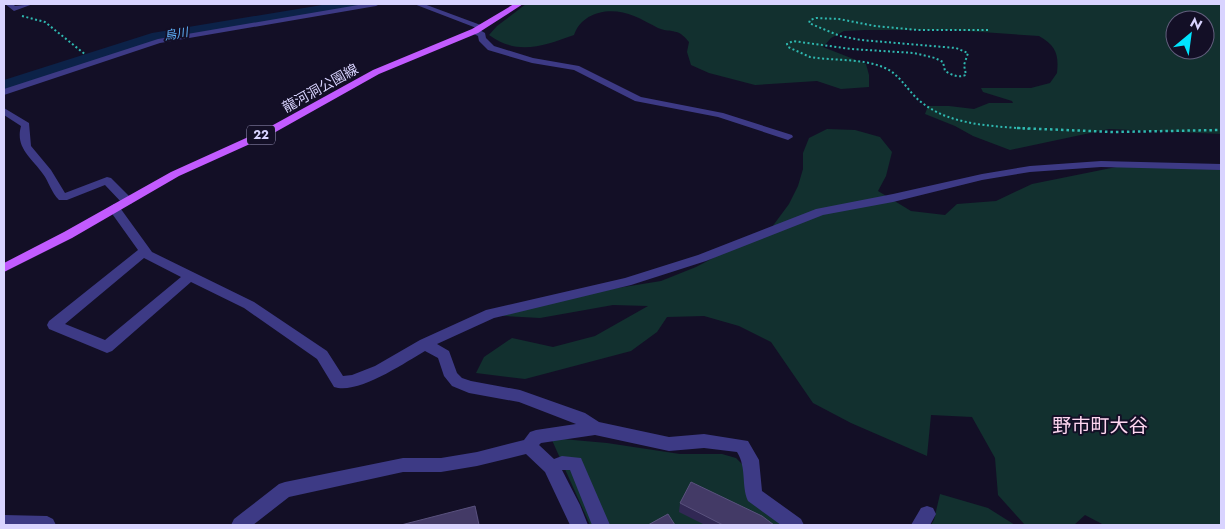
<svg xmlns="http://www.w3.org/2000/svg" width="1225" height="529" viewBox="0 0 1225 529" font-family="Jost,'Noto Sans JP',sans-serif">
<rect width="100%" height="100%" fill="#130f26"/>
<path fill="#12302f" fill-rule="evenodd" d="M526,4h695v130l-112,-5 -99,21 -37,-14 -18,-10 -30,-12 3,-8h21l25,3 15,-6h24l-1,-2 -29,-9 -2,-4h50l19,-5 7,-10c2,-19 -1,-27 -18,-37l-87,-6h-87l-21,1 -13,7 -8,9 43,17 3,11v12l-28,2 -24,-8 -62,4 -46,-12 -18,-8 -4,-13 2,-10c-12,-15 -15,-8 -31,-14 -8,-4 -16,-9 -24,-12 -22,-10 -52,-5 -60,19 -31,11 -56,21 -85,0l8,-9zM1175,20h30v30h-30z
M827,129l28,1 25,7 12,15 -6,24 -8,15 33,20 34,4 12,-11 39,-3 36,-17 104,-21 61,4 24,-3v361h-117l-19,-10 -11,10h-49l-27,-30 -3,-37 -23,-41 -41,-2 -4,41 -76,-33 -38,-20 -42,-61 -32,-16 -35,-10 -37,1 -10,15 -26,19 -106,28 -49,-6 8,-16 28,-19 41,9 42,-11 53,-30 -35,-1 -73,13 -53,-3 87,-20 87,-14 35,-14 76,-40 17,-23 9,-18 5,-17v-16l6,-15z
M551,438l56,5 73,11h42l14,4 10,10 4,29 36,28h-196z
M940,494l48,14 27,17h-84l3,-5z"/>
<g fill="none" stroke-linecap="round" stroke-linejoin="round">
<path fill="#0c2248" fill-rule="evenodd" d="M328,4h33l-3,3 -5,2 -198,33 -151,49v-11l148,-47z"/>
<path stroke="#2fb8b0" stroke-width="2" stroke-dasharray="2 2.5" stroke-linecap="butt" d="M22,16l23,6 41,33
M988,30h-70l-43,-4 -36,-7 -23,-1 -6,2 -1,3 31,13 21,4 95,8 12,5 -4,12 2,10c-8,3 -14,0 -21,-4l-2,-9 -8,-4 -21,-5 -63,-4 -58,-8 -6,3 1,3 22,10c24,4 53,1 75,11 16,7 23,24 36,34 30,24 73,24 110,27"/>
<path stroke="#2fb8b0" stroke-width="2.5" stroke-dasharray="2.5 3" stroke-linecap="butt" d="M1017,128l96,4 108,-2"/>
<path fill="#3d3a85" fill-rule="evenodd" d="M5,4h8l2,2 18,-2 -19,7z
M364,4h16l-4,2 -216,37 -156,52v-6l154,-50z
M414,4h10l62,23 -7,2z
M472,29h6l7,4 1,5 8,8 39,12 46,8 62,31 82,16 69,22 1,2 -5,3 -70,-23 -83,-16 -61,-31 -42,-7 -44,-13 -9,-9 -1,-5 -6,-3z
M4,108l25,15 2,23 20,24 14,23 42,-16 4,1 20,20 2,3 -2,3h-8l-18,-19 -38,15h-8c-8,-8 -10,-18 -16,-26 -12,-17 -28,-26 -22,-48l-17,-11z
M1101,161l120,3v6l-120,-3 -71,5 -48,8 -89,22 -70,13 -117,46 -75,24 -137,33 -57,26 12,7 8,22 5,5 9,3 49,9 65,23 14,9 70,15 35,-3 44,7 11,19 3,31 39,28 3,6h-23l-33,-24c-7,-16 -1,-33 -11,-49l-33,-4 -35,3 -74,-16 -54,8 -2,2 15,14 8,-3 19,2 29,67h-18l-22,-55h-8l18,35 8,20h-18l-25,-53 -19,-18 -49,12 -36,6h-38l-114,25 -36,28h-22l3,-6 45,-35 6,-2 118,-24h38l36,-6 47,-12 6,-8 6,-2 40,-6 -57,-22 -50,-9 -17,-7 -8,-10 -6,-18 -13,-7c-21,12 -67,44 -91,36l-17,-28 -73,-51 -53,-26 -79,69 -5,2 -58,-24 -2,-4 2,-4 89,-71 -30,-42 6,-4 4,1 34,47 102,50 73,49 16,25 9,-1 23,-9 45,-26 66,-30 139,-32 73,-23 118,-46 77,-15 89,-20 48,-8zM144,258l37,19 -76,63 -40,-16z
M927,506l6,2 3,6 -6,11h-19l10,-17z
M4,515l43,1 6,3 3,6h-52z"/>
<path fill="#c25bff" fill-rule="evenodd" d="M514,4h9l-45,29 -99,41 -107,60 -93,42 -107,62 -68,34v-9l60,-31 107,-60 93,-42 109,-60 99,-41z"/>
</g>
<path fill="#312854" d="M680,503l94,22h-69l-26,-13z"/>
<path fill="#1d163a" d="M475,506l4,13 1,6h-1z"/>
<path fill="#433a66" stroke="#5a527e" d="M691,482l71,34 12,9h-51l-43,-22z
M475,506l4,19h-78z
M668,514l7,11h-27z"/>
<g text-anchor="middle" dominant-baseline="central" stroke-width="4" stroke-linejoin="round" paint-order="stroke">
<g font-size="12" font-style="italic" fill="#62b6ff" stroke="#130f26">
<text transform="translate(176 34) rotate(-10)">烏川</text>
</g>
<rect fill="#130f26" stroke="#9e99be" stroke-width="1" x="247" y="125.5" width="28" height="19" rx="4"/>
<g font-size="12" font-weight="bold" fill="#d9d4ff">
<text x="261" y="135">22</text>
</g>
<g font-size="14" fill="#d9d4ff" stroke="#130f26">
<text transform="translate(320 88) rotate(-29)">龍河洞公園線</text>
</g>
<g font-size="19" fill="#ffd6f0" stroke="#130f26">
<text x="1100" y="425">野市町大谷</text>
</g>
</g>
<rect width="1225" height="529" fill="none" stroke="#d9d4ff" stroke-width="10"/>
<g transform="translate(1190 35) rotate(29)"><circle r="24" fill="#130f26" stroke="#625e7d"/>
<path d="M0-4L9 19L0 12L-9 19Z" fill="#00e5ff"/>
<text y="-8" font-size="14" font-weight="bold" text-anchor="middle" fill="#d9d4ff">N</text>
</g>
</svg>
